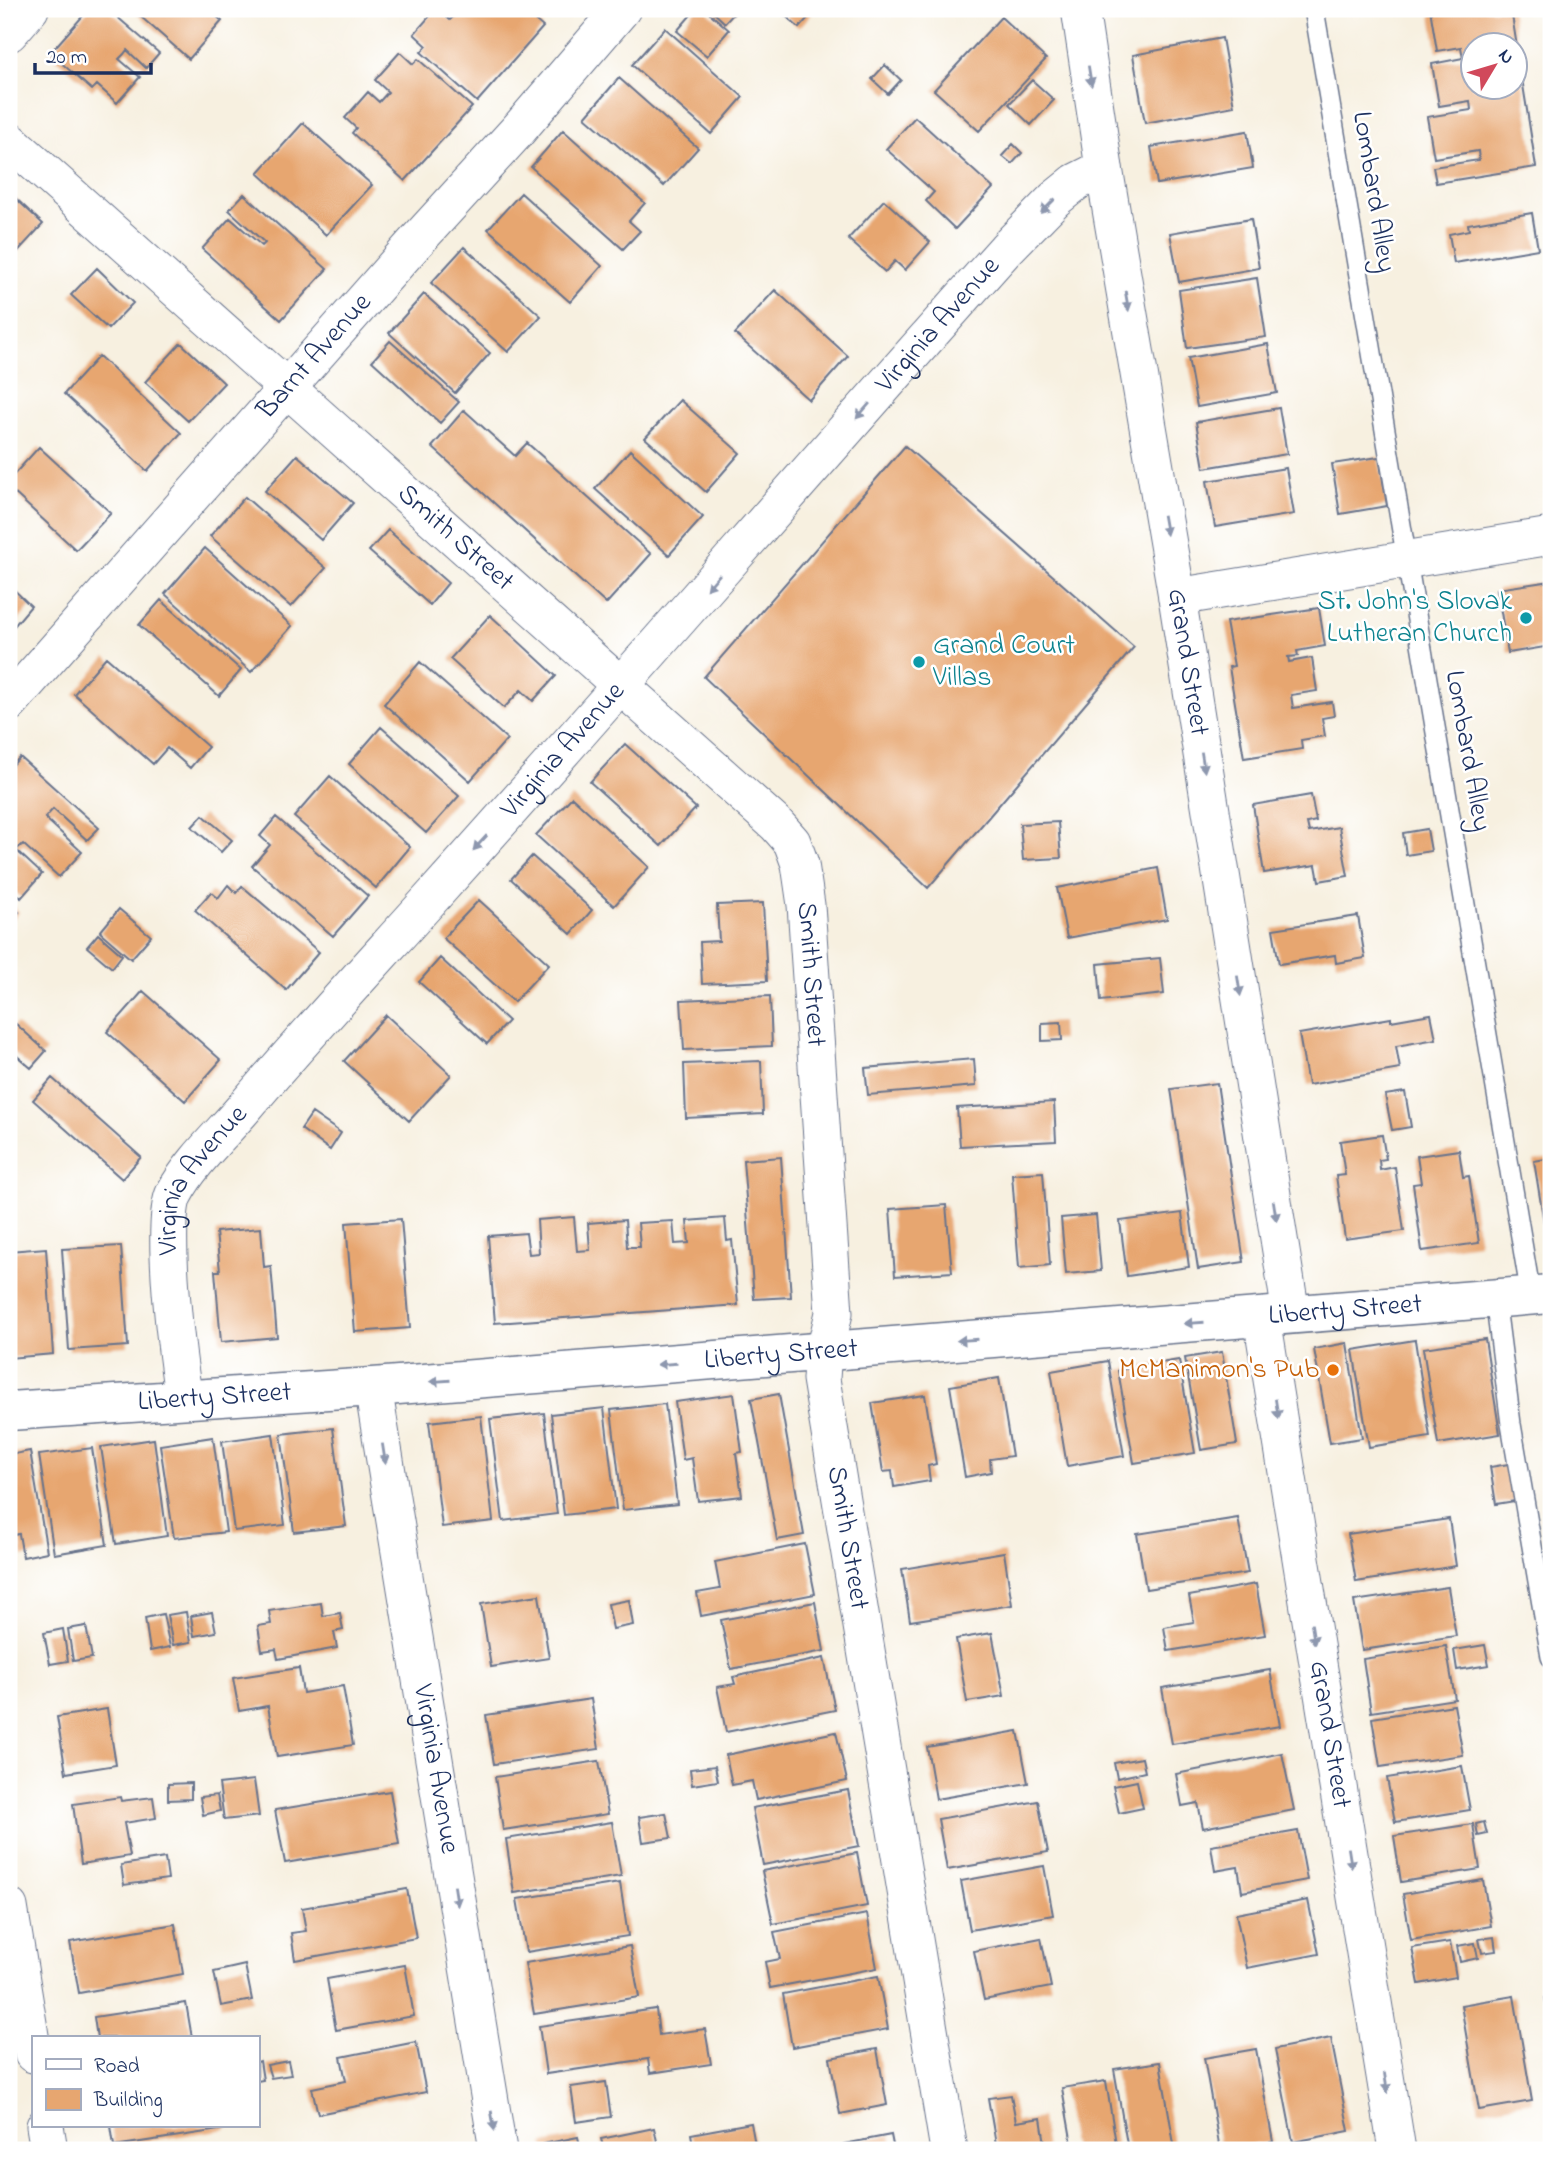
<svg xmlns="http://www.w3.org/2000/svg" width="1560" height="2159" viewBox="0 0 1560 2159" font-family="'Indie Flower',sans-serif">
<rect width="100%" height="100%" fill="#fff"/>
<filter id="ink" filterUnits="userSpaceOnUse"><feTurbulence type="fractalNoise" baseFrequency=".0143" numOctaves="2"/><feDisplacementMap in="SourceGraphic" scale="14" xChannelSelector="R" yChannelSelector="G"/><feConvolveMatrix kernelMatrix="1 2 1 2 8 2 1 2 1" color-interpolation-filters="sRGB"/></filter>
<filter id="wash" filterUnits="userSpaceOnUse"><feTurbulence type="fractalNoise" baseFrequency=".00686" numOctaves="4" result="noise"/><feDisplacementMap in="SourceGraphic" scale="28" xChannelSelector="R" yChannelSelector="G"/><feGaussianBlur stdDeviation="1.57" result="paint"/><feColorMatrix in="noise" values="0 0 0 0 0 0 0 0 0 0 0 0 0 0 0 0 0 1.4 0 .05"/><feComposite in="paint" operator="in"/></filter>
<g filter="url(#wash)">
<rect width="100%" height="100%" fill="#f7f0e0"/>
<g id="blocks">
<path fill="#e7a670" fill-rule="evenodd" d="M89,9h19l51,44 -13,15 -19,-18 -3,4 -5,5 21,18 -23,26 -20,-18 -5,5 -42,-37z
M132,9h76l14,12 -33,38z
M436,9l14,11 11,-11h61l21,18 -66,75 -56,-50 6,-6 -13,-12z
M530,9h14l-6,7z
M696,9h9l24,21 -22,26 -30,-25z
M710,9h28l-13,14z
M778,9h38l-17,19z
M1430,9h81l25,158 -100,16 -3,-16 46,-7 -1,-9 -44,7 -7,-41 44,-7 -1,-9 -31,5 -7,-42 31,-6 -2,-11 -24,4zM1472,46h43v42h-43z
M1001,17l45,42 -67,72 -45,-41z
M665,28l78,69 -32,37 -79,-69z
M1222,38l12,68 -89,17 -12,-68z
M400,52l13,12 5,-5 54,48 -67,74 -53,-48 4,-5 -11,-10 23,-26 11,10 9,-10 -13,-12z
M885,65l16,15 -13,14 -16,-15z
M619,78l79,70 -34,38 -79,-69z
M1032,80l22,20 -23,25 -22,-21z
M915,117l78,71 -38,41 -29,-28 8,-9 -48,-43z
M303,123l69,62 -46,50 -68,-62z
M563,130l82,73 -16,18 11,10 -17,18 -92,-82z
M1247,131l6,37 -96,16 -6,-37z
M1013,144l9,9 -10,11 -10,-8z
M9,192l34,32 -34,37z
M521,193l81,73 -32,36 -82,-73z
M244,194l83,75 -46,51 -79,-71 28,-31 32,28 3,-3 -36,-33z
M884,200l46,42 -25,28 -10,-9 -10,11 -37,-33z
M1532,213l6,36 -84,14 -5,-29 20,-4 -1,-6z
M1251,219l8,49 -80,14 -9,-49z
M464,247l77,69 -33,36 -77,-69z
M97,268l36,35 -25,26 -37,-34z
M1257,278l9,59 -79,11 -8,-58z
M775,290l73,66 -39,44 -74,-66z
M424,294l66,59 -35,40 -66,-60z
M390,341l69,61 -19,21 -68,-62z
M181,343l43,40 -36,38 -43,-39z
M1268,344l9,49 -80,14 -9,-49z
M99,356l82,77 -34,38 -83,-77z
M680,400l60,53 -34,39 -61,-54z
M1279,408l8,46 -83,14 -8,-46z
M464,410l51,46 12,-13 124,111 -45,50 -174,-157z
M905,446l229,201 -206,241 -224,-211z
M39,447l72,66 -35,37 -67,-62v-8z
M630,450l73,67 -34,38 -74,-66z
M297,455l56,48 -32,37 -56,-49z
M1379,457l8,49 -47,8 -8,-50z
M1286,468l8,46 -79,13 -8,-46z
M245,497l81,71 -35,39 -81,-71z
M388,530l60,53 -18,22 -61,-54z
M205,548l87,78 -41,46 -86,-78z
M1551,581v65l-43,7 -11,-64z
M9,585l22,21 -22,26z
M161,600l80,70 -22,26 -80,-71z
M1319,608l6,38 -28,5 1,5 -10,1 1,5 23,-4 5,33 -26,4 2,13 39,-6 2,14 -12,2 3,18 -24,4 1,9 -58,9 -15,-91 5,-1 -8,-44z
M490,615l66,61 -23,25 -12,-11 -17,18 -54,-49z
M106,657l102,90 -18,21 -23,-20 -14,16 -79,-70z
M420,662l87,77 -37,42 -86,-77z
M1551,703v29h-1l-5,-28z
M381,727l78,69 -33,37 -77,-69z
M625,744l71,64 -35,38 -71,-64z
M20,757l79,71 -12,12 -34,-31 -8,9 37,34 -23,25 -36,-33 -7,6 26,24 -21,24 -12,-11v-118z
M330,776l80,71 -34,41 -82,-71z
M1311,795l5,26 -9,2 2,9 30,-5 9,49 -29,5 -3,-16 -52,8 -11,-68z
M572,797l77,70 -35,39 -78,-71z
M203,815l29,25 -11,12 -29,-25z
M276,817l92,79 -35,40 -81,-70 18,-21 -10,-9z
M1058,822l3,36 -38,2 -3,-36z
M1427,829l4,22 -25,4 -3,-22z
M532,856l60,54 -21,24 -60,-55z
M1158,868l9,51 -100,19 -10,-50z
M228,885l8,8 6,-7 77,66 -33,38 -91,-80 16,-18 7,6z
M479,900l70,64 -35,38 -71,-64z
M9,903l10,9 -10,12z
M763,903l4,78 -65,3 -2,-42 19,-1 -2,-36z
M119,909l32,27 -20,23 -31,-27z
M1358,916l7,42 -29,5 -1,-8 -56,9 -6,-35z
M98,934l24,21 -10,13 -25,-21z
M440,958l68,63 -21,23 -68,-62z
M1160,958l4,36 -63,7 -3,-37z
M143,991l78,69 -36,41 -78,-69z
M770,996l2,50 -88,4 -3,-50z
M1431,1014l5,25 -40,7 4,23 -92,16 -9,-51 92,-16v3z
M386,1015l65,60 -42,46 -65,-60z
M1061,1022l1,18 -20,1v-18z
M16,1024l30,27 -15,17 -22,-19v-17z
M974,1059l2,27 -108,9 -3,-27z
M761,1061l2,53 -77,4 -2,-54z
M52,1078l89,79 -19,22 -89,-79z
M1217,1083l27,179 -46,7 -27,-180z
M1405,1092l6,35 -19,3 -7,-35z
M1054,1102l2,39 -96,5 -3,-38z
M312,1113l29,20 -11,17 -29,-21z
M1382,1135l4,24 -7,1 1,10 15,-3 9,64 -59,8 -9,-63 9,-1 -5,-34z
M1459,1150l4,27 6,-1 10,67 -57,8 -9,-67 8,-1 -4,-27z
M781,1157l10,140 -37,2 -11,-139z
M1551,1158v64l-7,1 -10,-62z
M1043,1172l7,93 -31,3 -7,-94z
M946,1205l6,67 -57,4 -5,-67z
M1182,1213l7,54 -62,9 -7,-55z
M1096,1215l5,56 -35,3 -5,-56z
M574,1217l3,34 13,-1 -2,-27 37,-3 2,27h13l-2,-24 35,-2 2,23 14,-1 -2,-22 38,-3 2,23 5,-1 6,65 -243,18 -7,-87 38,-3 3,21 10,-1 -2,-33z
M401,1219l9,109 -55,4 -9,-109z
M261,1228l3,39 7,-1 6,71 -56,5 -6,-71h5l-4,-39z
M121,1246l7,100 -59,4 -7,-101z
M46,1248l7,106 -44,4v-107z
M1485,1339l15,95 -62,10 -15,-96z
M1415,1340l15,97 -61,10 -16,-97z
M1347,1343l15,95 -32,5 -16,-94z
M1222,1352l15,92 -36,6 -16,-92z
M1179,1360l16,93 -61,10 -16,-93z
M1108,1361l16,95 -57,10 -16,-95z
M999,1378l13,78 -22,3 1,13 -26,5 -15,-91z
M734,1394l8,58 -6,1 6,43 -44,5 -6,-43 -9,2 -8,-58z
M779,1394l25,141 -27,5 -26,-141z
M925,1395l11,69 -8,2 2,15 -36,6 -2,-16 -9,1 -11,-69z
M665,1404l12,100 -54,6 -12,-100z
M604,1408l12,101 -52,6 -13,-101z
M544,1413l13,101 -54,7 -13,-102z
M481,1416l12,105 -51,6 -13,-105z
M333,1428l13,98 -52,6 -13,-98z
M273,1434l12,91 -51,6 -12,-90z
M213,1437l13,95 -52,6 -14,-93z
M154,1439l13,97 -51,8 -15,-97z
M92,1448l15,97 -53,9 -15,-99z
M30,1451l17,101 -24,5 -4,-23 -10,2v-81z
M1509,1464l6,37 -19,3 -6,-37z
M1238,1518l10,55 -102,16 -9,-55z
M1449,1519l7,47 -100,16 -8,-48z
M805,1544l10,50 -114,22 -4,-23 23,-4 -5,-27z
M1004,1552l8,53 -102,16 -8,-52z
M1256,1584l9,51 -97,16 -4,-24 30,-5 -5,-26z
M1448,1587l8,49 -94,14 -8,-49z
M539,1595l10,63 -58,9 -10,-63z
M629,1600l4,25 -20,4 -5,-25z
M815,1602l9,49 -93,18 -10,-49z
M321,1603l2,13 17,-3 3,17 -9,2 3,16 -59,11 -2,-10 -14,2 -4,-25 13,-2 -2,-13z
M186,1612l5,30 -18,3 -6,-30z
M212,1612l4,20 -22,4 -3,-20z
M163,1614l7,33 -20,4 -5,-33z
M86,1626l6,32 -19,3 -5,-32z
M63,1629l5,32 -18,3 -6,-31z
M992,1633l12,63 -37,6 -11,-63z
M1485,1645l4,20 -32,5 -3,-20z
M1446,1646l9,53 -84,13 -8,-53z
M824,1658l11,52 -109,22 -9,-45 18,-3 -2,-7z
M299,1668l4,25 40,-7 10,59 -76,12 -9,-51 -29,5 -6,-33z
M1270,1670l10,56 -108,18 -10,-56z
M591,1699l8,50 -105,15 -8,-49z
M1454,1705l9,50 -83,12 -8,-49z
M107,1709l9,56 -50,8 -9,-56z
M1018,1731l10,52 -92,16 -9,-52z
M836,1732l11,49 -91,19 -4,-19 -20,4 -6,-30z
M1282,1753l12,57 -91,18 -5,-25 -16,3 -6,-32z
M1142,1758l3,14 -28,6 -3,-15z
M599,1761l9,53 -105,16 -8,-53z
M715,1766l3,15 -26,4 -2,-16z
M1462,1766l8,44 -75,12 -8,-44z
M254,1780l5,36 -35,4 -5,-36z
M1137,1781l6,27 -24,5 -6,-27z
M191,1783v16l-23,1v-16z
M848,1790l11,56 -96,19 -11,-57z
M390,1791l9,53 -114,19 -10,-53z
M217,1795l3,16 -17,4 -3,-18z
M120,1797l1,4 32,-4 3,21 -32,5 6,33 -49,8 -8,-60z
M1038,1801l10,51 -101,18 -9,-51z
M666,1813l5,25 -28,4 -4,-25z
M612,1822l9,54 -107,17 -8,-54z
M1484,1822l3,12 -9,2 -2,-12z
M1473,1824l7,45 -79,13 -7,-46z
M1298,1831l9,49 -65,12 -4,-25 -23,4 -4,-25z
M857,1853l10,53 -94,18 -11,-53z
M165,1858l3,21 -44,6 -3,-20z
M1044,1866l9,49 -83,15 -9,-49z
M1483,1880l8,46 -80,14 -8,-46z
M620,1883l8,53 -102,16 -9,-53z
M407,1889l9,49 -121,22 -4,-27 15,-2 -4,-23z
M1551,1894v17h-1l-3,-16z
M1308,1900l11,54 -72,14 -11,-54z
M867,1914l10,54 -107,20 -5,-26 15,-3 -6,-27z
M175,1924l8,50 -104,19 -9,-51z
M1494,1937l2,14 -14,2 -3,-14z
M1041,1938l10,49 -67,13 -10,-49z
M1450,1942l6,35 -37,7 -7,-36z
M1475,1943l3,15 -18,4 -3,-16z
M630,1946l9,51 -105,17 -9,-51z
M245,1965l7,35 -31,6 -7,-34z
M405,1965l9,51 -78,14 -9,-51z
M878,1976l10,53 -96,18 -9,-53z
M1514,1996l18,105 -53,9 -18,-105z
M1551,1997v28h-1l-5,-27z
M186,2003l6,35h-95l-3,-21z
M656,2009l3,26 46,-6 6,35 -61,9 -2,-14 -102,15 -7,-48z
M1331,2038l18,93 -56,11 -18,-93z
M416,2042l10,50 -108,22 -6,-26 34,-7 -5,-24z
M877,2049l10,56 -47,9 -10,-56z
M1256,2049l17,93 -53,8 -16,-92z
M260,2061l3,19 -6,1v-19z
M288,2061l3,14 -20,3 -4,-13z
M1160,2062l15,88h-47l-14,-81z
M1106,2081l11,69h-44l-11,-62z
M606,2082l5,35 -35,5 -5,-35z
M1011,2095l5,27 25,-4 5,32h-49l-9,-52z
M751,2123l5,27h-62l-3,-16z
M111,2126h114l1,3 -112,17z
M654,2128l5,22h-55l-3,-11z
M891,2135l3,15h-48l-2,-6z
M578,2137l3,13h-36l-2,-6z"/>
</g>
</g>
<g filter="url(#ink)">
<use href="#blocks" fill-opacity="0" stroke="#68738c" stroke-width="2"/>
<g fill="none" stroke-linecap="round" stroke-linejoin="round">
<defs>
<path id="service" d="M1314,9l217,1287
M1495,1298l16,126 40,233"/>
<g id="minor">
<path id="s1" d="M1080,9l24,159 73,429 114,717"/>
<path d="M9,33l21,-24"/>
<path id="s2" d="M9,140l768,685 15,17 8,22 6,41 28,408 -12,51 -1,15 128,771"/>
<path d="M1177,597l374,-61"/>
<path id="s3" d="M9,703l404,-458 106,-116 103,-120"/>
<path id="s4" d="M1262,1318l135,832"/>
<path id="s5" d="M373,1387l125,763"/>
<path id="s6" d="M184,1398c-7,-35 -24,-177 -10,-204 17,-32 47,-59 70,-86 62,-73 127,-143 191,-214 192,-213 379,-431 571,-645l49,-50 21,-17 28,-14"/>
<path d="M9,1907l24,147"/>
<path d="M45,2126l4,24"/>
</g>
<g id="tertiary">
<path id="s7" d="M9,1411l364,-24 1178,-93"/>
</g>
</defs>
<use href="#service" stroke="#68738c" stroke-width="22"/>
<use href="#minor" stroke="#68738c" stroke-width="39"/>
<use href="#tertiary" stroke="#68738c" stroke-width="41"/>
<use href="#service" stroke="#fff" stroke-width="19"/>
<use href="#minor" stroke="#fff" stroke-width="37"/>
<use href="#tertiary" stroke="#fff" stroke-width="38"/>
</g>
<defs><path id="oneway-solid" d="M-6-.8H1V-3.2L6.5 0L1 3.2V.8H-6Z" transform="scale(1.75)"/></defs>
<g fill="#8d97ae">
<use href="#oneway-solid" transform="translate(1090 76) rotate(81)"/>
<use href="#oneway-solid" transform="translate(1048 206) rotate(135)"/>
<use href="#oneway-solid" transform="translate(1127 301) rotate(80)"/>
<use href="#oneway-solid" transform="translate(863 411) rotate(131)"/>
<use href="#oneway-solid" transform="translate(1165 525) rotate(80)"/>
<use href="#oneway-solid" transform="translate(713 582) rotate(131)"/>
<use href="#oneway-solid" transform="translate(1203 762) rotate(81)"/>
<use href="#oneway-solid" transform="translate(480 843) rotate(132)"/>
<use href="#oneway-solid" transform="translate(1239 986) rotate(81)"/>
<use href="#oneway-solid" transform="translate(1275 1211) rotate(81)"/>
<use href="#oneway-solid" transform="translate(1194 1323) rotate(176)"/>
<use href="#oneway-solid" transform="translate(967 1340) rotate(176)"/>
<use href="#oneway-solid" transform="translate(667 1364) rotate(176)"/>
<use href="#oneway-solid" transform="translate(440 1381) rotate(176)"/>
<use href="#oneway-solid" transform="translate(1277 1409) rotate(81)"/>
<use href="#oneway-solid" transform="translate(384 1454) rotate(81)"/>
<use href="#oneway-solid" transform="translate(1313 1634) rotate(81)"/>
<use href="#oneway-solid" transform="translate(1350 1858) rotate(81)"/>
<use href="#oneway-solid" transform="translate(456 1896) rotate(81)"/>
<use href="#oneway-solid" transform="translate(1386 2083) rotate(81)"/>
<use href="#oneway-solid" transform="translate(493 2121) rotate(80)"/>
</g>
</g>
<g fill="#0f9aa8" stroke="#fff" stroke-width="2.5">
<circle cx="1526" cy="618" r="7"/>
<circle cx="919" cy="662" r="7"/>
</g>
<circle fill="#e8710a" stroke="#fff" stroke-width="2.5" cx="1333" cy="1370" r="7"/>
<g text-anchor="middle" dominant-baseline="central" stroke-width="5" stroke-linejoin="round" paint-order="stroke">
<g font-size="28" fill="#1b2f5e" stroke="#fff">
<text transform="translate(1373 192) rotate(81)">Lombard Alley</text>
<text stroke="none"><textPath href="#s6" startOffset="1363">Virginia Avenue</textPath></text>
<text stroke="none"><textPath href="#s3" startOffset="462">Barnt Avenue</textPath></text>
<text stroke="none"><textPath href="#s2" startOffset="598">Smith Street</textPath></text>
<text stroke="none"><textPath href="#s1" startOffset="662">Grand Street</textPath></text>
<text stroke="none"><textPath href="#s6" startOffset="796">Virginia Avenue</textPath></text>
<text transform="translate(1467 751) rotate(80)">Lombard Alley</text>
<text stroke="none"><textPath href="#s2" startOffset="1186">Smith Street</textPath></text>
<text stroke="none"><textPath href="#s6" startOffset="229">Virginia Avenue</textPath></text>
<text stroke="none"><textPath href="#s7" startOffset="1340">Liberty Street</textPath></text>
<text stroke="none"><textPath href="#s7" startOffset="774">Liberty Street</textPath></text>
<text stroke="none"><textPath href="#s7" startOffset="206">Liberty Street</textPath></text>
<text stroke="none"><textPath href="#s2" startOffset="1754">Smith Street</textPath></text>
<text stroke="none"><textPath href="#s4" startOffset="422">Grand Street</textPath></text>
<text stroke="none"><textPath href="#s5" startOffset="387">Virginia Avenue</textPath></text>
</g>
<g font-size="28" fill="#0d838f" stroke="#fff" text-anchor="end">
<text x="1512" y="602">St. John's Slovak<tspan x="1512" dy="32">Lutheran Church</tspan></text>
<text x="933" y="646" text-anchor="start">Grand Court<tspan x="933" dy="32">Villas</tspan></text>
</g>
<g font-size="28" fill="#c56008" stroke="#fff" text-anchor="end">
<text x="1319" y="1370">McManimon's Pub</text>
</g>
</g>
<rect width="1560" height="2159" fill="none" stroke="#fff" stroke-width="35"/>
<rect x="32" y="2036" width="228" height="91" fill="#ffffff" stroke="#a4acbf" stroke-width="2"/>
<rect x="46" y="2059" width="35" height="10" fill="#ffffff" stroke="#a4acbf" stroke-width="2"/>
<text x="94" y="2072" font-size="21" fill="#1b2f5e">Road</text>
<rect x="46" y="2089" width="35" height="21" fill="#e7a670" stroke="#a4acbf" stroke-width="2"/>
<text x="94" y="2106" font-size="21" fill="#1b2f5e">Building</text>
<g transform="translate(1494 66) rotate(52)"><circle r="33" fill="#ffffff" stroke="#a4acbf" stroke-width="2"/>
<path d="M0-5L12 26L0 18L-12 26Z" fill="#d1495b"/>
<text y="-10" font-size="19" font-weight="bold" text-anchor="middle" fill="#1b2f5e">N</text>
</g>
<path d="M35 63v10h116v-10" fill="none" stroke="#1b2f5e" stroke-width="3.5"/>
<text x="46" y="63" font-size="21" fill="#1b2f5e" stroke="#ffffff" stroke-width="5" paint-order="stroke">20 m</text>
</svg>
